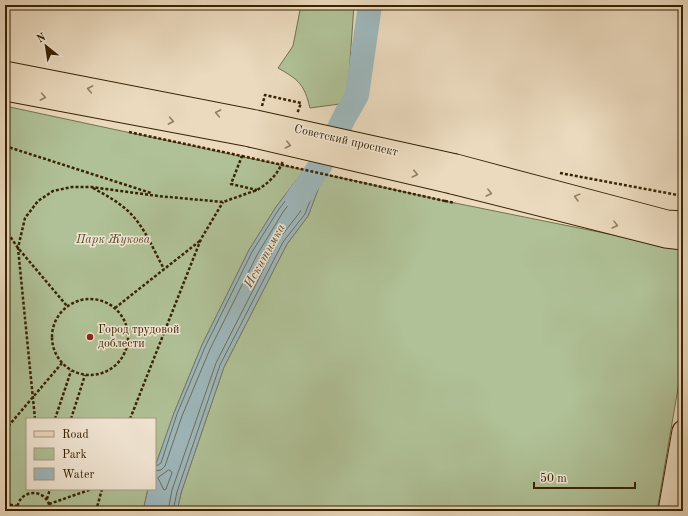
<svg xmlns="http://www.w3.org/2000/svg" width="688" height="516" viewBox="0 0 688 516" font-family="'Old Standard TT',serif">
<rect width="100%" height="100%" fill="#ebdabe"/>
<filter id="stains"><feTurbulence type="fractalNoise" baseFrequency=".005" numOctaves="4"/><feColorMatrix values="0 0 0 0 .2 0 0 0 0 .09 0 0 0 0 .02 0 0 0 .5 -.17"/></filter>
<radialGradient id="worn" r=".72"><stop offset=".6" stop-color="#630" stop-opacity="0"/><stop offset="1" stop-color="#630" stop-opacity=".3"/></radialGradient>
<path fill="#b0c197" stroke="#74724c" d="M301,5h53l-7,98 -37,5c-6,-24 -11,-28 -32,-40l15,-22z
M5,106l299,64 -28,37 -27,43 -47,95 -28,68 -19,54v-48h-128v70h121l-5,22h-138z
M324,174l121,27 238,48v110l-26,152h-480l4,-18 43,-126 63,-123 21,-28z"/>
<path fill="#9eb8bd" stroke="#757c72" d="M304,170l20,4 -16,42 -21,28 -63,123 -43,126 -4,18h-34l5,-22h7v-22l19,-54 28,-68 47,-95 27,-43z"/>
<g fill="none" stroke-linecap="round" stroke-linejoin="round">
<path stroke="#6b6e5f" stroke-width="1" d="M155,466l3,-1 3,-2 16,-49 28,-67 47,-95 27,-43 26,-33 12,1 1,3 -13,34 -22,28 -63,123 -43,127 -4,19
M169,470l2,1 1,2 -6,16 -2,1 -6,-12z
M155,471l6,-1 4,-4 17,-50 28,-67 47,-94 26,-43 24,-31h3l1,2 -11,29 -21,27 -63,124 -44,127 -4,21"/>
<path stroke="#9eb8bd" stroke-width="24" d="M297,199l23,-33 25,-50 12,-21 13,-90"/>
<defs>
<path id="major" d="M5,72l251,49
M5,90l245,46
M456,165l211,56 16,1
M452,183l214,54 17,2
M669,511l14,-80"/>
</defs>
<use href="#major" stroke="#382301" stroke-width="23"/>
<path stroke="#382301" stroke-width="2.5" stroke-dasharray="3 2" stroke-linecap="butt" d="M262,106l3,-11 36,8 -4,11
M129,132l113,24 -11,28 26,6
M5,146l146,47
M560,173l123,23
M93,188c14,8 28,15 39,27 14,15 22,36 32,54
M445,201l10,2
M5,229l13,19 49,58
M52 337a38 38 0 1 1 76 0a38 38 0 1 1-76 0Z
M115,308l86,-68
M35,419l-17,-171 7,-30 13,-17 15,-10 19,-4h19l67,9 65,6 34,-12c12,-7 21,-16 26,-29
M55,419l16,-48
M71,419l14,-44
M130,419l71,-180 22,-37
M5,430l57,-67
M47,499l3,-10
M5,504l12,2
M49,504l43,-15
M17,511c0,-24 33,-24 33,0
M96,511l6,-22"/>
<use href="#major" stroke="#ebdabe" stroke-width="21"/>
<defs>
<path id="major-bridge" d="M256,121l200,44
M250,136l202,47"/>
</defs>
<use href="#major-bridge" stroke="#382301" stroke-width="23" stroke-linecap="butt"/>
<path stroke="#382301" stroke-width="2.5" stroke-dasharray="3 2" stroke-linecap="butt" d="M242,156l203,45"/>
<use href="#major-bridge" stroke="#ebdabe" stroke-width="21"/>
</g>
<defs><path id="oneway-chevron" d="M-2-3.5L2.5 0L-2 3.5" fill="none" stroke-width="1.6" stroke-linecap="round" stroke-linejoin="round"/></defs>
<g stroke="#927e60">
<use href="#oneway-chevron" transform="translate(90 89) rotate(-169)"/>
<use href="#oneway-chevron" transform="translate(43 97) rotate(11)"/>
<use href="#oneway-chevron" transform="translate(218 113) rotate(-169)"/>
<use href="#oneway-chevron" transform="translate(171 121) rotate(11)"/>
<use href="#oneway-chevron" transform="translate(288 145) rotate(13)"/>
<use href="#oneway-chevron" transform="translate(415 174) rotate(13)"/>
<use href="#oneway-chevron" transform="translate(489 193) rotate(14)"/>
<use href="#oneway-chevron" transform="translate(577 197) rotate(-165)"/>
<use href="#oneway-chevron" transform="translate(615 225) rotate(14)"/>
</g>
<circle fill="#8f2418" stroke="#f2e7d5" stroke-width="1.5" cx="90" cy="337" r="4"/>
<g text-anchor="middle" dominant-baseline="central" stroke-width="3" stroke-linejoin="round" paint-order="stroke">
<g font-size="12" fill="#382301" stroke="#f2e7d5">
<text transform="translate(346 141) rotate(13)">Советский проспект</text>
</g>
<g font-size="12" font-style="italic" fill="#564a26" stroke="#f2e7d5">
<text x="113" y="240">Парк Жукова</text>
</g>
<g font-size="12" fill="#382301" stroke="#f2e7d5" text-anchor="start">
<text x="98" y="330">Город трудовой<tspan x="98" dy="14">доблести</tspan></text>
</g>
<g font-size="13" font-style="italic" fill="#575039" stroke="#f2e7d5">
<text transform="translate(265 256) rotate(-61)">Искитимка</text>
</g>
</g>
<rect width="688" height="516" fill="none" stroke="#ebdabe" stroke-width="20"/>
<rect x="6" y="6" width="676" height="504" fill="none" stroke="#382301" stroke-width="2"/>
<rect x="10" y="10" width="668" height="496" fill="none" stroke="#382301"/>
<rect x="26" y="418" width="130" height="72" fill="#f2e7d5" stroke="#a89980"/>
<rect x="34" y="431" width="20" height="6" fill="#ebdabe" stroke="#a89980"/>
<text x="62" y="438" font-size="12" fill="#382301">Road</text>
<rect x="34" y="448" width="20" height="12" fill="#b0c197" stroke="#a89980"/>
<text x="62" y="458" font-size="12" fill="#382301">Park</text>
<rect x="34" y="468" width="20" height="12" fill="#9eb8bd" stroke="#a89980"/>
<text x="62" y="478" font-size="12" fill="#382301">Water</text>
<g transform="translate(46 46) rotate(330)" stroke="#f2e7d5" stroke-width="3" paint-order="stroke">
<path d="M0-3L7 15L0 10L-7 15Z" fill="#382301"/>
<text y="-6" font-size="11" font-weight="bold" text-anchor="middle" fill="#382301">N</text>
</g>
<path d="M534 482v6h101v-6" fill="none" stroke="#382301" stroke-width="2"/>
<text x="540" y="482" font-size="12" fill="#382301" stroke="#f2e7d5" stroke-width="3" paint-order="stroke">50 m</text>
<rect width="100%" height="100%" filter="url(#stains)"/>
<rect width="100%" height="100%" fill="url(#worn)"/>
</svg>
